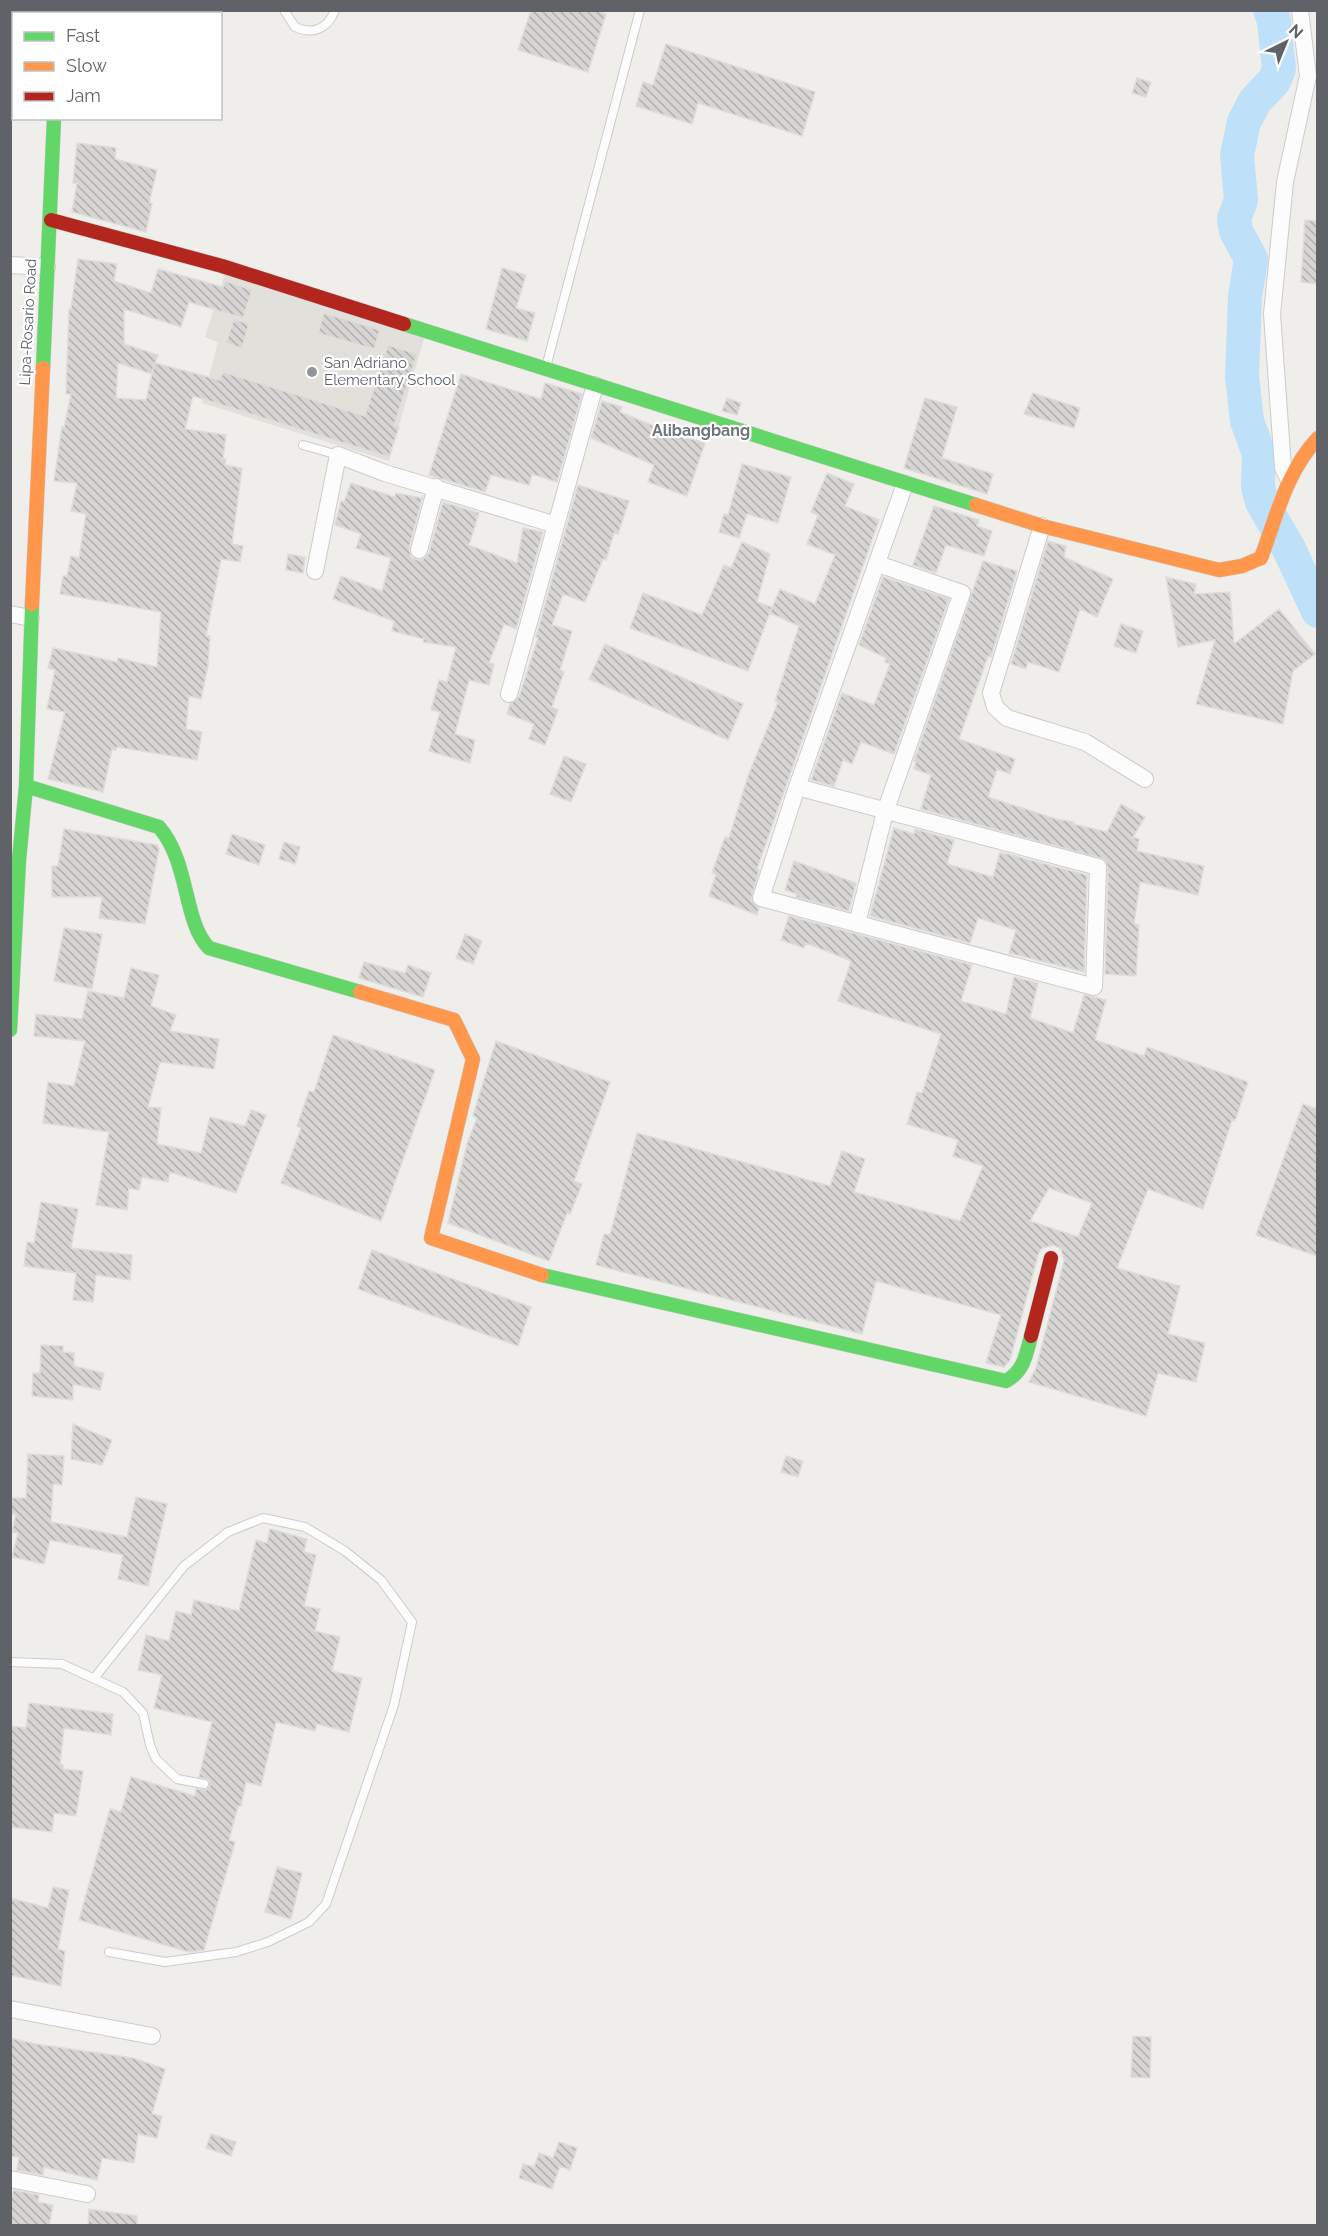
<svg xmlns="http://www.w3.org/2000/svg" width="1328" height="2236" viewBox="0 0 1328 2236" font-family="Raleway,sans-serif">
<defs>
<pattern id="building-back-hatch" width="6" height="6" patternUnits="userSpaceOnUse" patternTransform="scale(1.5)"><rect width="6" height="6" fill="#d6d5d3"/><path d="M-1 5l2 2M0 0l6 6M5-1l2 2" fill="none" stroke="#b1b0af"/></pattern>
</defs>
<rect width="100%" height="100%" fill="#efeeea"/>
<path fill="#e2e0da" d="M225,274l200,61 -36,126 -187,-58 16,-61 -13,-5z"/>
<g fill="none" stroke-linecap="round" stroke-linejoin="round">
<path stroke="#bfe0f9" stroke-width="34" d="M1270,10l4,11 5,48 -5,12 -19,20 -11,21 -7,33 4,45 -7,19 2,12 15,28 -6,38 -3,79 5,45 12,33 -1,33 4,15 27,47 29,62"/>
</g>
<path fill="url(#building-back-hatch)" stroke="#deddd9" stroke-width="1.5" fill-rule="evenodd" d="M531,10h65l10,4 -18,58 -70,-22z
M666,44l149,48 -13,44 -104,-33 -6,21 -56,-18 7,-24 10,3z
M1137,78l14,4 -5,15 -14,-4z
M77,143l39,5 -1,11 42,11 -8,33h3l-6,29 -74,-20 5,-29h-4z
M1305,220l12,1v63l-16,-2z
M78,259l39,5 -3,17 37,12 7,-24 65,18 2,-6 27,9 -9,28 -54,-16 -8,25 -57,-18v35l34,11 -3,8 65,17 3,-8 142,44 23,-71 29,9 -23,71 5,2 -10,30 -196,-61 -8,33 41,6 -3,24h3l-1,6 17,3 -10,76 11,2 -3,16 -19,-3 -15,77h4l-2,30 -7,33 -12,-3 -3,33 16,3 -5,28 -80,-13 -1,3 -4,-1 -9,43 -55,-13 17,-67 -18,-3 8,-39 -7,-2 5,-20 64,14 1,-4 39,9 4,-55 -101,-18 3,-18h4l4,-20 8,2 7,-44 -15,-3 6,-28 -23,-2 8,-54 2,1 7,-34h-5l3,-85h2zM118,363l34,11 2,-9 -8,35 -30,-2z
M502,268l24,7 -10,33 19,5 -8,28 -41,-12z
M324,313l56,17 -6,19 -56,-16z
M234,319l15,5 -7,24 -16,-5z
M461,374l80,25 4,-16 37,11 -25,88 -25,-8 -3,11 -38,-10 -6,17 -56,-17z
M1033,393l47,15 -6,20 -50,-14z
M727,398l14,5 -4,12 -15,-4z
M925,398l32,9 -15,51 51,16 -6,20 -83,-26z
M602,401l20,6 -2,5 46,19 39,12 -18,53 -39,-14 6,-17 -63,-27z
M742,464l49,13 -13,46 -31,-9 -8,24 -20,-6 5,-18 4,1z
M827,473l27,11 -9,22 34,14 -122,349 2,1 -8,30 8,8 -2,7 -48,-19 7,-22 -4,-1 13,-36 4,1 19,-62 30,-74 -3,-1 24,-75 -29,-13 10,-24 35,15 20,-49 -28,-11 11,-29 -7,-3z
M351,483l44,14 1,-4 26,5 1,-3 -14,53 2,9 6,3h5l7,-7 14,-51 36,11 -10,32 48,18 6,-35 20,4 -27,97 -12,-5 -15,39 5,1 -5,21 -20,-5 -14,54 20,6 -5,23 -41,-12 11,-39 -9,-2 8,-30 8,2 9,-35 -33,-5 1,-3 -32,-8 2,-10 -61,-22 8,-23 41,15 9,-33 -35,-10 5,-14 -26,-9 6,-24 3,1z
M578,485l51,16 -11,33 -4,-1 -8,27 -3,-1 -18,43 -22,-8 -11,31 20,6 -12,39 4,2 -12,35 6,3 -13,35 -16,-6 5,-15 -27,-10 3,-10 9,-7 19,-59 -2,-1z
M934,506l45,14 -2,6 15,5 -8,25 -38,-11 -10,28 -23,-8z
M1048,541l18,5 -2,11 49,22 -16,38 -17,-8 -21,63 -31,-10 -2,7 -15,-5z
M742,542l28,12 -13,48 15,5 -24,64 -118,-43 13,-35 59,22 22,-50 7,3z
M288,554l17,3 -2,16 -17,-3z
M983,561l34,10 -26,86 -3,-1 -29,83 56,20 -5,15 -13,-5 -9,28 68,22 18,3 -1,2 34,8 14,-28 24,13 -12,20 6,2 -2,12 67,15 -6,29 -58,-13 -6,42 5,1 -3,51 -31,-2 3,-107 -4,-8 -183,-50 10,-34 -17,-6 2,-7 -2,-1z
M883,577l66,22 -55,155 -33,-12 -9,22 -9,-4 -9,26 -23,-6 31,-87 32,12 16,-41 -5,-2 1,-4 -27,-13z
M1166,577l30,7 -2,10 36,-2 4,52 45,-35 36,45 -22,17 -10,53 -87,-20 19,-64 -37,7z
M1121,624l22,7 -7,22 -22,-7z
M605,644l138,60 -15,36 -139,-61z
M564,756l22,8 -15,38 -21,-8z
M894,828l20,6 1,-5 39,11 -7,24 46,13 7,-25 87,23 -3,97 -75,-19 7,-23 -38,-12 -8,25 -100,-27z
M64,829l93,16 2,4 -14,75 -46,-6 3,-21h-50v-31h6z
M232,834l33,11 -6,20 -33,-11z
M284,842l16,5 -5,17 -16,-5z
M794,861l62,22 -7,28 -53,-14 1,-3 -12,-4z
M789,916l183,49 -11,36 45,13 8,-37 24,6 -8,35 43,15 11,-38 22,5 -11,40 49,16 3,-9 101,35 -13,39 -3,-1 -29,89 -55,-20 -31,79 63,18 -12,48 37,9 -9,39 -38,-9 -12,43 -117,-34 7,-14 28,-107 -3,-12 -7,-4 -12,3 -4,7 -28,105 -6,7 -18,-4 15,-48 -125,-34 -14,53 -266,-69 8,-31 6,1 27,-102 193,53 12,-35 23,8 -11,33 106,29 23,-55 -30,-10 5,-16 -51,-16 10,-32 5,1 19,-59 -103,-33 13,-40 -45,-18 -2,5 -23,-8zM1049,1188l43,15 -14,34 -48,-16z
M64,928l38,6 -10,55 -38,-8z
M465,934l17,7 -9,23 -17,-6z
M364,962l41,11 3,-8 23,8 -8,24 -64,-19z
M131,968l28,7 -8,31 25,9 -6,16 49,8 -5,30 -54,-7 -12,45 13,1 -4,36 44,9 9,-36 35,9 6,-16 15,5 -30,78 -66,-21 -2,10 -26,-5 -3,13 -10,-2 -2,22 -31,-5 13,-73 -66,-9 5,-41 26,4 11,-45 -51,-5 2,-22 46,5 6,-28 36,7z
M333,1035l102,35 -54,151 -100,-38 20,-55 -4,-2 12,-35 5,1z
M496,1041l114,41 -36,99 8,3 -12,30 -3,-1 -18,48 -101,-38 19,-79 10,-26 -4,-2 4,-14z
M1303,1104l14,5v147l-61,-21z
M41,1202l37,7 -7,39 61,7 -2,25 -34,-5 -3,27 -20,-2 3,-27 -52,-7 3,-24 7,1z
M372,1250l159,57 -13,39 -160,-57z
M41,1345l22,1v6l11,1v13l30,7 -4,17 -27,-6v16l-41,-4 1,-23h7z
M73,1424l39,16 -10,25 -31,-6z
M28,1454l36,2 -2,29 -9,-1 -2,38 76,15 9,-40 31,7 -19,82 -30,-7 5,-24 -73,-15 -6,24 -32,-7 6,-24 -6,-1 4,-18h-6v-16h16z
M786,1456l17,5 -5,16 -17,-5z
M270,1529l37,10 -3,13 12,3 -12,51 16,3 -5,22 25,6 -8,34 30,7 -13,54 -32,-8 -2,7 -39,-9 -15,64 -15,-4 -5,24h-3l-9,34 6,2 -31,108 -15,2 -110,-32 31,-111 11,3 10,-35 64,19 1,-7 10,1 4,-4 -1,-6 -10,-3 13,-55 -58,-14 8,-33 -24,-5 8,-35 23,6 7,-30 15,4 3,-15 45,11 17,-71 11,3z
M29,1703l84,11 -2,21 -47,-7 -4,36 3,1v4l20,2 -7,45 -22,-3 -2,19 -42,-5v-101l16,2z
M277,1867l25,6 -11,46 -26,-7z
M53,1887l16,3 -11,59 7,2 -4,35 -51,-11v-77l38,10z
M1133,2036l18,1 -1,41 -19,-1z
M10,2038l26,6 97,14 32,11 -13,45 10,2 -5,22 -19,-4 -4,29 -32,-5 -5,22 -53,-13 -1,8 -26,-5 2,-13 -9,-1z
M211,2134l25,8 -5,14 -25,-8z
M559,2142l18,6 -7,22 -10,-4 -8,23 -33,-11 4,-14 11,3 5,-14 14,5z
M14,2190l25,5 -1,7 15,3 -4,21h-39v-29z
M89,2209l48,7v10h-49z"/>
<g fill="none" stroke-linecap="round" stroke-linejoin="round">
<defs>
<path id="lane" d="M284,10l11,17c18,8 33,2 40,-17
M10,70h4
M546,367l94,-357
M303,445l35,10
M10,1662l52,2 61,28 20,21 7,32 6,14 21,20 27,5
M95,1677l89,-111 44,-34 35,-14 42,9 40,24 36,29 31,42 -18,83 -68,199 -17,18 -41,20 -32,10 -71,10 -56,-10"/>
<path id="street" d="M10,265l37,2
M1288,478l-5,-10 -11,-154 13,-132 23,-106 -8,-66
M1042,526l-51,167 4,14 12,11 78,24 60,37
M419,550l17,-63
M315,571l23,-116 47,18 171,52
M10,614l21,4
M509,694l86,-309
M797,787l301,80 -4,120 -333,-89 36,-111 108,-303
M857,924l28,-112 77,-219 -84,-29
M10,2009l142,27
M10,2179l77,15"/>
<path id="fast" d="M404,324l572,181
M43,368l11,-250
M26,786l133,41c31,36 24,95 50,121l151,44
M10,1030l9,-170 7,-74 6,-182
M542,1275l464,106c18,-10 20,-26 25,-45"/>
<path id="slow" d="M58,10v4
M976,505l66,21 177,44 23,-4 19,-8c16,-43 25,-86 57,-120
M32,604l11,-236
M360,992l94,28 19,39 -42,179 111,37"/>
<path id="jam" d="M51,220l171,46 182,58
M1031,1336l20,-78"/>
</defs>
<use href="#lane" stroke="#cbcccc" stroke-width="10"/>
<use href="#street" stroke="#cbcccc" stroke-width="18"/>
<use href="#fast" stroke="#cacacb" stroke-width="15"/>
<use href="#slow" stroke="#cacacb" stroke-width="15"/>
<use href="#jam" stroke="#cacacb" stroke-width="15"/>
<use href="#lane" stroke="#fdfcfc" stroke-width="8"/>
<use href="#street" stroke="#fdfcfc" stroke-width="16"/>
<use href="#fast" stroke="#63d668" stroke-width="14"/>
<use href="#slow" stroke="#ff974d" stroke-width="14"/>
<use href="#jam" stroke="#b3261e" stroke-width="14"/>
</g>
<circle fill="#919496" stroke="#fff" stroke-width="2" cx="312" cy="372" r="6"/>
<g text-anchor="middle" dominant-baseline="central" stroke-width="4.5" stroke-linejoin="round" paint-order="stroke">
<g font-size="15" fill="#5f6368" stroke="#fff">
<text transform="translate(28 322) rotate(-87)">Lipa-Rosario Road</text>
</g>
<g font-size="15" fill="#5f6368" stroke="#fff" text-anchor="start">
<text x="324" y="363">San Adriano<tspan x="324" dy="17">Elementary School</tspan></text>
</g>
<g font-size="16" font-weight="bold" fill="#70757a" stroke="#fff">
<text x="701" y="430">Alibangbang</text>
</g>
</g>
<rect width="1328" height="2236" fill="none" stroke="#5f6368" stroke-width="24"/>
<rect x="12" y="12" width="210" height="108" fill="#ffffff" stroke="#bfc1c3" stroke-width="1.5"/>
<rect x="24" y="32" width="30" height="9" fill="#63d668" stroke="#bfc1c3" stroke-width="1.5"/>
<text x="66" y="42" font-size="18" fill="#5f6368">Fast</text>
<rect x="24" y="62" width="30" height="9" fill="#ff974d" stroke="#bfc1c3" stroke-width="1.5"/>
<text x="66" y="72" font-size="18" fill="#5f6368">Slow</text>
<rect x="24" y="92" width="30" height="9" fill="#b3261e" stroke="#bfc1c3" stroke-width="1.5"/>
<text x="66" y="102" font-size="18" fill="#5f6368">Jam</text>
<g transform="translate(1286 42) rotate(43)" stroke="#ffffff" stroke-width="4.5" paint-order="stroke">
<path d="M0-4.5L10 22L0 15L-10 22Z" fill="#5f6368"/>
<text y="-9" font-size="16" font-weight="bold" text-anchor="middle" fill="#5f6368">N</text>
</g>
</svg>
